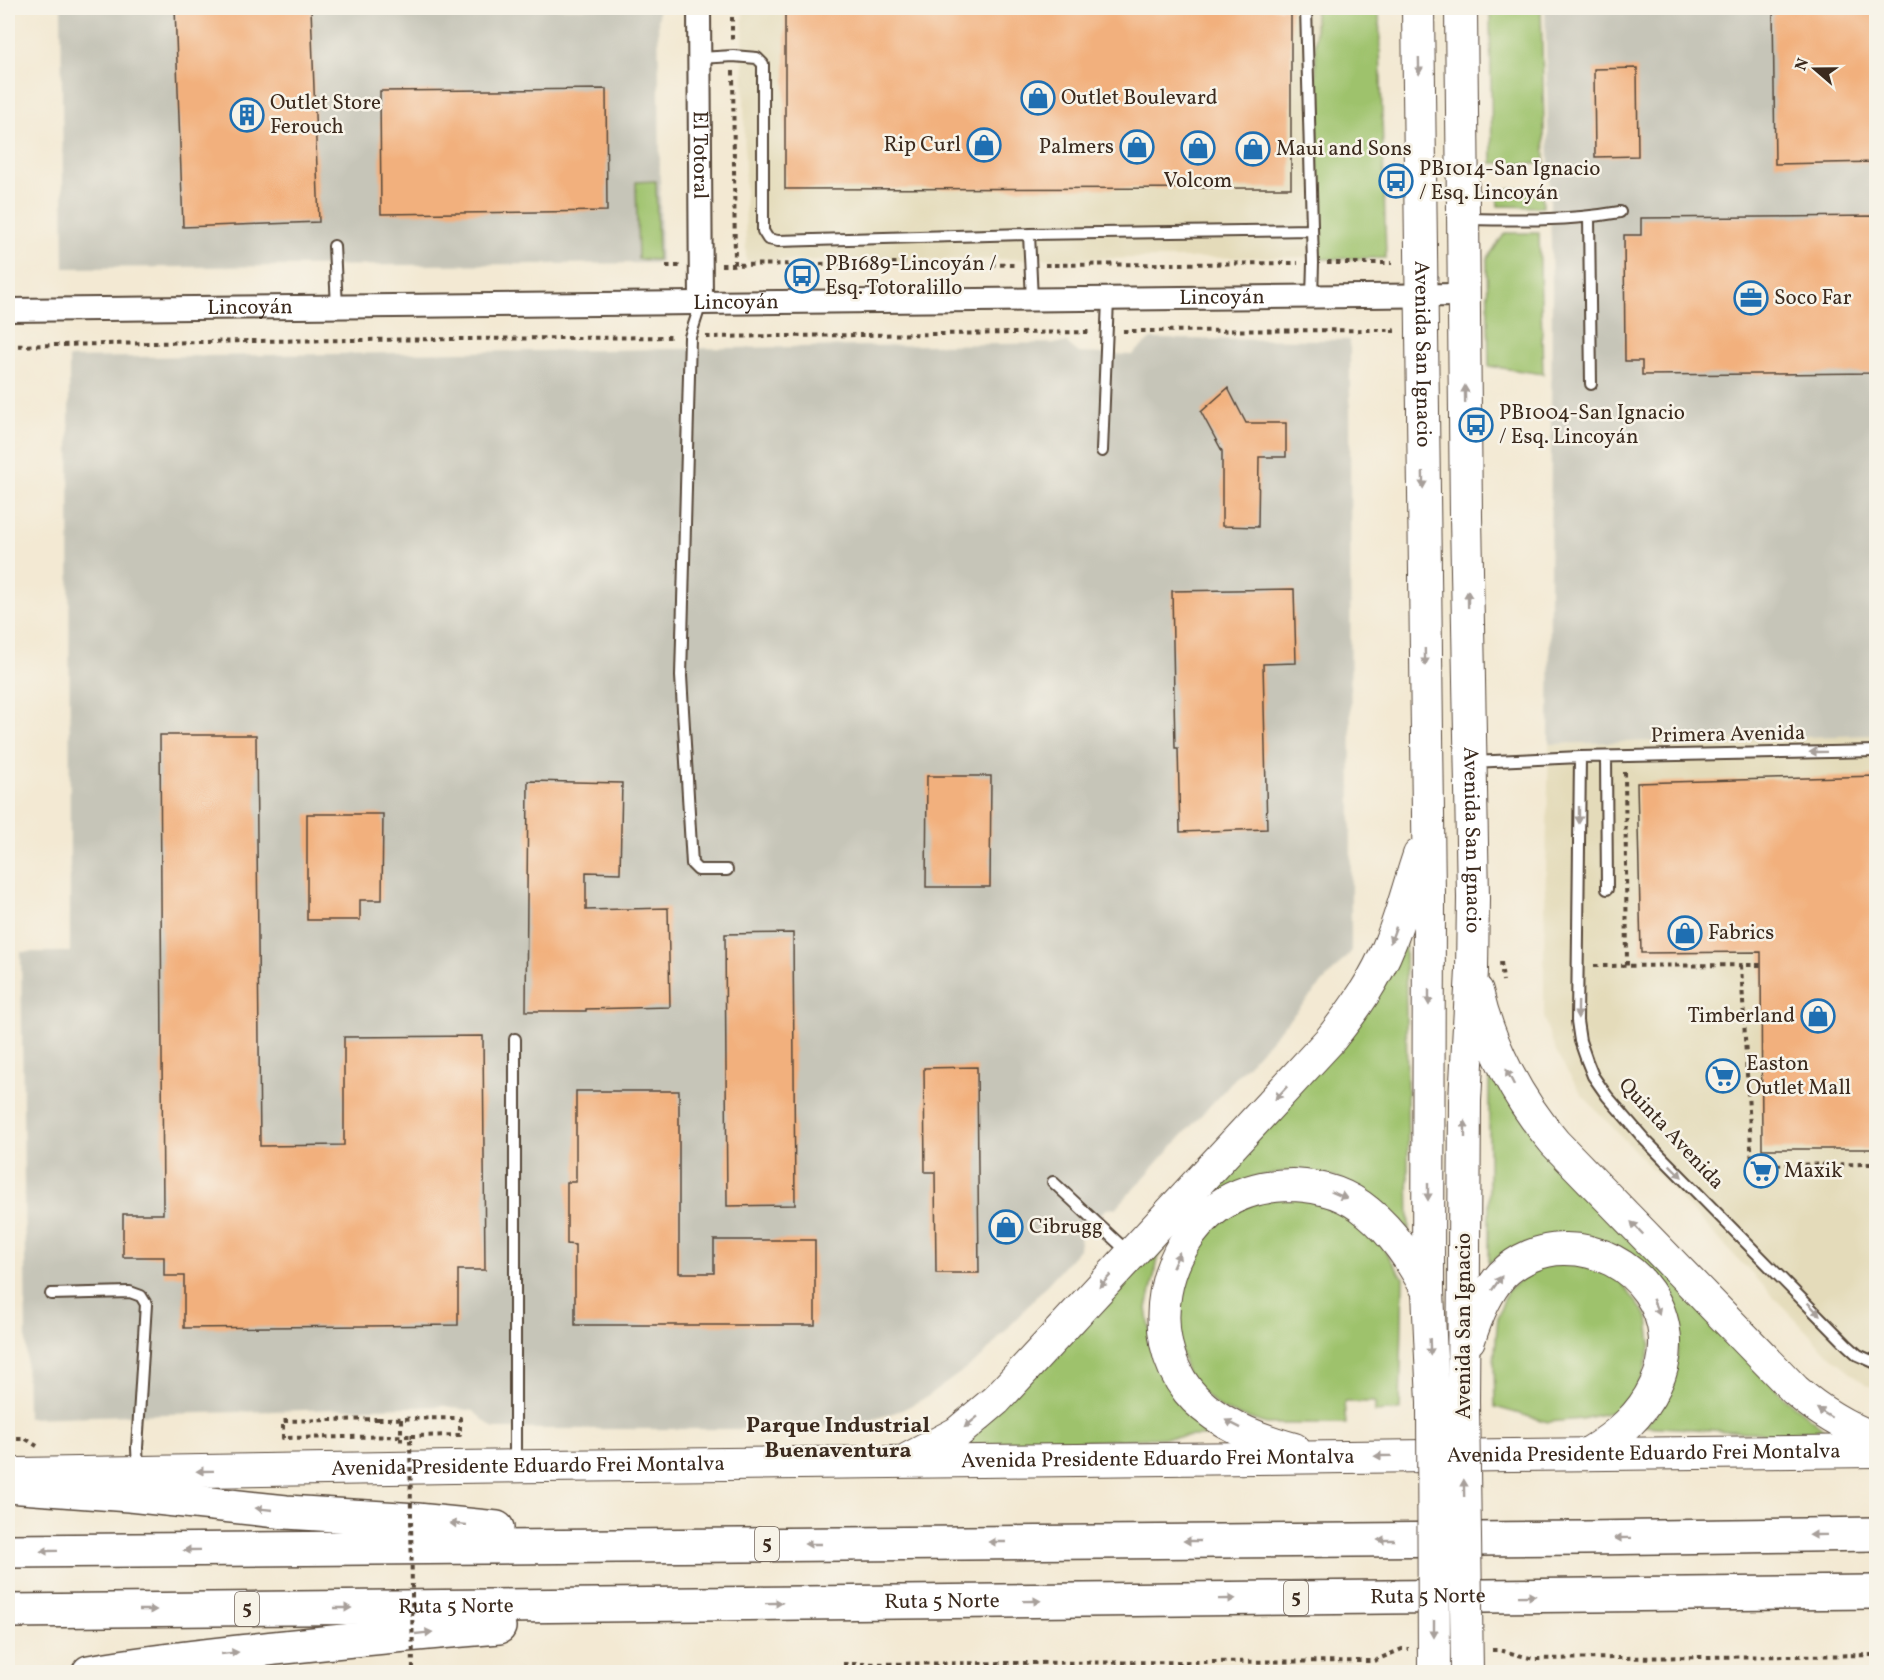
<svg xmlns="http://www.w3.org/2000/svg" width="1884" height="1680" viewBox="0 0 1884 1680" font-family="Vollkorn,serif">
<rect width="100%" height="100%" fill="#f7f3e8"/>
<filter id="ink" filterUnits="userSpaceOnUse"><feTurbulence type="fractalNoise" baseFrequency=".0167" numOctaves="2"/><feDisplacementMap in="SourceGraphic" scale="12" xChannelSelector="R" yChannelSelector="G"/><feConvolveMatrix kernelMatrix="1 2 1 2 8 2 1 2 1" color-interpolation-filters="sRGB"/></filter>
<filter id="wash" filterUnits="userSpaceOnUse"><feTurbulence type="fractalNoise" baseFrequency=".008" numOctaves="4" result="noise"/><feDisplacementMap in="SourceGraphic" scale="24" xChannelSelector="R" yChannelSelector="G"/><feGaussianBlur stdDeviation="1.35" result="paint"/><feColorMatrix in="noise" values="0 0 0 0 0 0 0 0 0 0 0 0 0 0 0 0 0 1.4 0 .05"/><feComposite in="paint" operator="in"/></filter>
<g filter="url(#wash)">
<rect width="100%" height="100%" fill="#f3e9d3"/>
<path fill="#e4dbba" d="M743,8h596l3,249 -596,4z
M1876,735v651h-8l-41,-33 -245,-258 -24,-38 -14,-37v-69l5,-207z"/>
<path fill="#c6c5b8" d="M61,8h597l3,255 -597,5z
M1545,8h331v727l-327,9 3,-459z
M1151,339l199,1 1,612 -235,256 -10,1 -25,24 -2,16 -97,108 -55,40 -25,13 -42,14 -71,5h-295l-21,-18 -29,-5 -417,12 -6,-466h49l-1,-594 998,-15 12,10 53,2z"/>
<path fill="#9ec26c" stroke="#6c7645" stroke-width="1.5" d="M1315,8h64l7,250 -67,1z
M1490,8h51l4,156 -53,-1z
M656,181l2,79 -20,-1 -2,-77z
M1542,188l1,19 -45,-1 -1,-17z
M1505,233h34l4,141 -54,-8 -2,-107z
M1405,938l4,293 -22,-25 -48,-28 -41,-9 -43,8 -68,39 -28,39 -12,53 6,44 24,47 39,36 -263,13z
M1494,1078l291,320 49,39 -192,-11 14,-12 18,-34 5,-43 -6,-33 -19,-27 -128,-33 -26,12 -11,7v-184z
M1300,1194l31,8 35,21 37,55 -3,132 -25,2v-10h-31l2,22h-80l-43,-14 -34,-29 -18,-66 5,-31 42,-64 37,-19z
M1567,1260l29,7 24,14 28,36 3,28 -8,30 -9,18 -19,18 -33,8 -34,3 -53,-15 -1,-45 4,-46 9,-25 30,-24z"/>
<g id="blocks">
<path fill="#f2b07d" d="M175,8h136l8,214 -136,5z
M785,8h506v180l-506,1z
M1773,8h103v154l-101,2z
M1637,68l1,88 -43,1 -1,-88z
M606,89l1,122 -226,3 -1,-123z
M1876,216v157l-234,2v-14h-17l-1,-126h17v-17z
M1228,388l18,35h40v34h-27l-1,70 -36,-1v-75l-21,-39z
M1294,589l2,74 -33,1 4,165 -87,3 -2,-84h-3l-3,-157z
M160,735h96l4,411 84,-1v-108l139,-1 2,234h-27v55l-274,3v-52h-20v-19h-41v-43h40z
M927,776h64l-1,111h-64z
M1876,776v373h-114l-1,-197 -120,1 -4,-170z
M528,781l94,2 -2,90 -34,-1v38l82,-2 2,99 -84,2v2h-60z
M307,814h76l-1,86h-22v20h-53z
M793,933l2,272 -68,1 -2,-272z
M977,1067l2,206h-43l-1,-101h-10l-1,-104z
M576,1091h103v182h35v-33h101v85h-240v-80l-8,-1v-62h9z"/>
</g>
</g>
<g filter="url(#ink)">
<use href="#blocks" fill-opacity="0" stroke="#574739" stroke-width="1.5"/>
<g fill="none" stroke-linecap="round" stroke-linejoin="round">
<defs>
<path id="lane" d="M1306,8l7,255 -1,34
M700,58l33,-2 24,2 6,6v167l5,8 10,2 251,-7 283,-4
M1589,217l2,167
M1465,219c53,1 104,2 155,-7
M1029,234l3,66
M334,246l3,61
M701,303l-11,34 -9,339 11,188 6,6h29
M1102,451l6,-152
M1580,757l-3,264 3,20 7,20 6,15 14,20 38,44 202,205 11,10 18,8
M1606,757l1,132
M1472,762l108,-5 296,-6
M1053,1182l77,72
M51,1294l79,-2 11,4 5,8 -9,144 1,22
M515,1464v-425"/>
<g id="street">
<path id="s1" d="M699,8l2,295"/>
<path id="s2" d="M8,310l1456,-15"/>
</g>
<g id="secondary">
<path id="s3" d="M1418,8l11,888 -1,395 5,111"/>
<path id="s4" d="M1461,8l5,508 7,382 -1,72 -7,131 -2,301"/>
<path d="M1477,991c13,56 41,109 78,152l240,247c25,22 51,37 81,49"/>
<path d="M1469,1340c7,-22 17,-48 33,-65 16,-16 39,-26 62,-26 71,-1 124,70 91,137 -14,30 -38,50 -66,67"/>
<path d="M1294,1449c-37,-10 -81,-27 -106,-58 -44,-56 -26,-145 31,-185 22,-15 48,-21 74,-21 27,1 54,9 75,27 26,21 44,50 60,79"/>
<path d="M908,1459l49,-26 39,-33 334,-360c24,-30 46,-61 60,-97 12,-29 19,-59 29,-88"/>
<path id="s5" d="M18,1474l435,-7 1423,-16"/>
</g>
<g id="highway">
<path d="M8,1486l121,9 157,17 131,8 80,8"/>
<path d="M8,1551l1576,-13 292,-4"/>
<path id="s6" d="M8,1611l1868,-19"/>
<path d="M89,1672c62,-11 124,-17 186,-24 75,-8 149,-15 224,-21"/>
</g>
</defs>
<use href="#lane" stroke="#574739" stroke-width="14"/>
<use href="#street" stroke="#574739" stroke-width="26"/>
<use href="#secondary" stroke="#574739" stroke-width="34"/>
<use href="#highway" stroke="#574739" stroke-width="36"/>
<path stroke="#574739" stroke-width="4" stroke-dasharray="4.5 4.5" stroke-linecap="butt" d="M732,8v32
M733,71l2,194
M1327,263h65
M721,265l180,-2 115,2
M1045,265l253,-2
M666,266h14
M1123,331l270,-1v3
M706,337l385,-5
M9,346l241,-5 424,-4
M1625,772l2,194
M1501,962l2,19
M1741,965l11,200 124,-1
M1594,966l167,-1
M1747,1064l15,-1
M378,1419l82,-1v17l-50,1
M401,1419v23
M8,1439h18l11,7
M1492,1650h7l35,9 342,-4
M843,1664l531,-3 28,-12h7"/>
<use href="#lane" stroke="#fff" stroke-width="10"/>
<use href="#street" stroke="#fff" stroke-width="22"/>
<use href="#secondary" stroke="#fff" stroke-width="32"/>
<use href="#highway" stroke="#fff" stroke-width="33"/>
<defs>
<path id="secondary-bridge" d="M1433,1402l1,270
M1463,1402l4,270"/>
</defs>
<use href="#secondary-bridge" stroke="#574739" stroke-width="34" stroke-linecap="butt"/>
<path stroke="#574739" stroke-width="4" stroke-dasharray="4.5 4.5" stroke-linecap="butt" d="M378,1419l-95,2v17l127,-2 3,236"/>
<use href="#secondary-bridge" stroke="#fff" stroke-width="32"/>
</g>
<defs><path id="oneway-solid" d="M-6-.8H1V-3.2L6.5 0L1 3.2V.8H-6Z" transform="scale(1.5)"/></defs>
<g fill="#a79f9a">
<use href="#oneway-solid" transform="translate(1419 66) rotate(89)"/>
<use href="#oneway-solid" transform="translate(1465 394) rotate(-91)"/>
<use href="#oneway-solid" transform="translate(1423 480) rotate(89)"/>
<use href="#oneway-solid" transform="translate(1468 599) rotate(-91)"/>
<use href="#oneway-solid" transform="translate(1425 657) rotate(89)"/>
<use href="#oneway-solid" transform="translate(1818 752) rotate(179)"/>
<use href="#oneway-solid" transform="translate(1579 815) rotate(90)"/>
<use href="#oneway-solid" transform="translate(1393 935) rotate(110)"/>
<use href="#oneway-solid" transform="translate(1429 997) rotate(90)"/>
<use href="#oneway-solid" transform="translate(1578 1010) rotate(91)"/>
<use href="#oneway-solid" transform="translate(1510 1077) rotate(-117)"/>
<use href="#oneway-solid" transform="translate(1281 1093) rotate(133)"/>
<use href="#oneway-solid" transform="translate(1465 1129) rotate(-90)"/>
<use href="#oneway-solid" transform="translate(1676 1171) rotate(45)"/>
<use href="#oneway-solid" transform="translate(1428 1192) rotate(90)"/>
<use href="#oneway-solid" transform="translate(1339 1195) rotate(23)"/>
<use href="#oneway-solid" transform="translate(1637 1228) rotate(-134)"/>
<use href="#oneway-solid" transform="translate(1176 1260) rotate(-66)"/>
<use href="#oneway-solid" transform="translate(1105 1281) rotate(133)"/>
<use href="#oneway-solid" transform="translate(1497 1283) rotate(-55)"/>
<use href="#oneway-solid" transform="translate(1656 1307) rotate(67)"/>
<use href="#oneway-solid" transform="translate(1814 1309) rotate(45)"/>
<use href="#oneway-solid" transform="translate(1430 1347) rotate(88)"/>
<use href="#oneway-solid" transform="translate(1824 1413) rotate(-148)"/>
<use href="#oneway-solid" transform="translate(971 1422) rotate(141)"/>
<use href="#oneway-solid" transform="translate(1233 1424) rotate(-153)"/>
<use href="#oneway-solid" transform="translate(1383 1456) rotate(179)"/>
<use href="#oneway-solid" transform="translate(205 1471) rotate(179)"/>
<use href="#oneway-solid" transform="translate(1464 1488) rotate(-91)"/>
<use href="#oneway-solid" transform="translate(264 1509) rotate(-174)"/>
<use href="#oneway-solid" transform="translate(458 1524) rotate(-174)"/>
<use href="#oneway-solid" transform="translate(1818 1535) rotate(179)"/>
<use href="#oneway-solid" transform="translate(1623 1538) rotate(179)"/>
<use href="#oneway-solid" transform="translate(1386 1540) rotate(180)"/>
<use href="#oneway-solid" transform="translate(1192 1541) rotate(180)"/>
<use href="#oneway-solid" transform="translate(997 1542) rotate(180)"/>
<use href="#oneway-solid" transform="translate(813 1544) rotate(180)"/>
<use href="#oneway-solid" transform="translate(192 1550) rotate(179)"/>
<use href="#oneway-solid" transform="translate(49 1551) rotate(179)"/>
<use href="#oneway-solid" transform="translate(1527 1596) rotate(-1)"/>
<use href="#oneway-solid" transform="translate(1227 1599) rotate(-1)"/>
<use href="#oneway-solid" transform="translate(1032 1601) rotate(-1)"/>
<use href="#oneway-solid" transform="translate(774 1603) rotate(-1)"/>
<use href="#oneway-solid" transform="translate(343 1608)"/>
<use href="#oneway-solid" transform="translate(148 1610)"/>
<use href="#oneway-solid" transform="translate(1434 1629) rotate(90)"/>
<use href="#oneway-solid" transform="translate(424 1633) rotate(-6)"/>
<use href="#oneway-solid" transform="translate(230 1653) rotate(-6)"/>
</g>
</g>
<defs>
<symbol id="shop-ring" viewBox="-11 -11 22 22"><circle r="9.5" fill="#f7f3e8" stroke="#1f6fb2" stroke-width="1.5"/><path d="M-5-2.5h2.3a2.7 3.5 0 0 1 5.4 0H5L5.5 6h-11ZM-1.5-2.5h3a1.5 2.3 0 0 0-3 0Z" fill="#1f6fb2"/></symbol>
<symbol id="building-ring" viewBox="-11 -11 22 22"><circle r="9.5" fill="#f7f3e8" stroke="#1f6fb2" stroke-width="1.5"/><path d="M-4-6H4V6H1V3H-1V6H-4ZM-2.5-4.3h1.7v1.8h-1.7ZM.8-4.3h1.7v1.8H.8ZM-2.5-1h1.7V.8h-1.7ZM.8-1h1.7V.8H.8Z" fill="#1f6fb2"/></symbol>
<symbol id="bus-ring" viewBox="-11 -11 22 22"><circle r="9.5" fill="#f7f3e8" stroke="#1f6fb2" stroke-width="1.5"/><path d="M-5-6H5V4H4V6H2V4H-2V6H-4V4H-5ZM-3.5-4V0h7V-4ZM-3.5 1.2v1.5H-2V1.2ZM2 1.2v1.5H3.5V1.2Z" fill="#1f6fb2"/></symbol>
<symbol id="office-ring" viewBox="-11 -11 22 22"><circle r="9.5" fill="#f7f3e8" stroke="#1f6fb2" stroke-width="1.5"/><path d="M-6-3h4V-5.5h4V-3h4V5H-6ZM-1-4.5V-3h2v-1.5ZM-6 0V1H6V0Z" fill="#1f6fb2"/></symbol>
<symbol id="supermarket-ring" viewBox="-11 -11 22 22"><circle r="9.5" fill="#f7f3e8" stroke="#1f6fb2" stroke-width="1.5"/><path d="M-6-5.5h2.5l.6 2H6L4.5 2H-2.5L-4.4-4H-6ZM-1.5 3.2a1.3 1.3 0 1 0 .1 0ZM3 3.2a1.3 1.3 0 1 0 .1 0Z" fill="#1f6fb2"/></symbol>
</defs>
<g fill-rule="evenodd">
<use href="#shop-ring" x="1019" y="79" width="38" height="38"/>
<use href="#building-ring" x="228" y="96" width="38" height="38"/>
<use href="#shop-ring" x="965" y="126" width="38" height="38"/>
<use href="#shop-ring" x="1118" y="128" width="38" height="38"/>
<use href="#shop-ring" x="1179" y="129" width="38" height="38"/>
<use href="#shop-ring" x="1234" y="130" width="38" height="38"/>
<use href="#bus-ring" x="1377" y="162" width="38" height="38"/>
<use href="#bus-ring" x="783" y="257" width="38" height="38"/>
<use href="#office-ring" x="1732" y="279" width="38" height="38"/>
<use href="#bus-ring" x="1457" y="406" width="38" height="38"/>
<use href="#shop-ring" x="1666" y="914" width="38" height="38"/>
<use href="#shop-ring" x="1799" y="997" width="38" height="38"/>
<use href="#supermarket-ring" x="1704" y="1057" width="38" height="38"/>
<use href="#supermarket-ring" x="1742" y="1152" width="38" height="38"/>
<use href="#shop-ring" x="987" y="1208" width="38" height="38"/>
</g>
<g text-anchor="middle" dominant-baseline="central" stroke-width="5" stroke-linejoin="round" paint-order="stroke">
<g fill="#f7f3e8" stroke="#73665b" stroke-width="1.5">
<rect x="755" y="1527" width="24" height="34" rx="4.5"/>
<rect x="1284" y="1581" width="24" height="34" rx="4.5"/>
<rect x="235" y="1592" width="24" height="34" rx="4.5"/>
</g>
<g font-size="20" font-weight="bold" fill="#3b2a1e">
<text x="767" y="1544">5</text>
<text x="1296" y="1598">5</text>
<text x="247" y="1609">5</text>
</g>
<g font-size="21" fill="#3b2a1e" stroke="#f7f3e8" text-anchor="start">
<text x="1061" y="98">Outlet Boulevard</text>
<text x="270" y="103">Outlet Store<tspan x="270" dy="24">Ferouch</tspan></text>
<text x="961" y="145" text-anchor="end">Rip Curl</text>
<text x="1114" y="147" text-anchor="end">Palmers</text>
<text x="1276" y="149">Maui and Sons</text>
<text x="1419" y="169">PB1014-San Ignacio<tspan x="1419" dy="24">/ Esq. Lincoyán</tspan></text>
<text x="1198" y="181" text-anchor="middle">Volcom</text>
<text x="825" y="264">PB1689-Lincoyán /<tspan x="825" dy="24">Esq. Totoralillo</tspan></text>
<text x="1774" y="298">Soco Far</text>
<text x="1499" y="413">PB1004-San Ignacio<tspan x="1499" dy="24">/ Esq. Lincoyán</tspan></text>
<text x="1708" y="933">Fabrics</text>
<text x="1795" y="1016" text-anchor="end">Timberland</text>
<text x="1746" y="1064">Easton<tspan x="1746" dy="24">Outlet Mall</tspan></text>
<text x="1784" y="1171">Maxik</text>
<text x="1029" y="1227">Cibrugg</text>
</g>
<g font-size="21" fill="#3b2a1e" stroke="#f7f3e8">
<text stroke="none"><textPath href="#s1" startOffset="147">El Totoral</textPath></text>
<text stroke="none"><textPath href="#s2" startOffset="1214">Lincoyán</textPath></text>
<text stroke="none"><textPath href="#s2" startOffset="728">Lincoyán</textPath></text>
<text stroke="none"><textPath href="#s2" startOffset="242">Lincoyán</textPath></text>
<text stroke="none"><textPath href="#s3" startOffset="346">Avenida San Ignacio</textPath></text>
<text transform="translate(1728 735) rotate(-1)">Primera Avenida</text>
<text stroke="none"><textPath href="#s4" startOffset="832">Avenida San Ignacio</textPath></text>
<text transform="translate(1671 1134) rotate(47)">Quinta Avenida</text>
<text transform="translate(1464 1326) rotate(-90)">Avenida San Ignacio</text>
<text stroke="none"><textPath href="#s5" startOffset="1626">Avenida Presidente Eduardo Frei Montalva</textPath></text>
<text stroke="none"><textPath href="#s5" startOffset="1140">Avenida Presidente Eduardo Frei Montalva</textPath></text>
<text stroke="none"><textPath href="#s5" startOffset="510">Avenida Presidente Eduardo Frei Montalva</textPath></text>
<text stroke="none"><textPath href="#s6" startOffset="1420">Ruta 5 Norte</textPath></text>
<text stroke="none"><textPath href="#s6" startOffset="934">Ruta 5 Norte</textPath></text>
<text stroke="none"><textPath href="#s6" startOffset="448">Ruta 5 Norte</textPath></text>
</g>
<g font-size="22" font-weight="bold" fill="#3b2a1e" stroke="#f7f3e8">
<text x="838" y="1426">Parque Industrial<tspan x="838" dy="25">Buenaventura</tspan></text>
</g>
</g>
<rect width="1884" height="1680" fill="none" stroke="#f7f3e8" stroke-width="30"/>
<g transform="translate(1815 69) rotate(290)" stroke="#f7f3e8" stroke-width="4.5" paint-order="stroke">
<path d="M0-4.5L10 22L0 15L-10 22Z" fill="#3b2a1e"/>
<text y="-9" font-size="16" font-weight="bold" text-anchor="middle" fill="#3b2a1e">N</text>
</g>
</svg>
